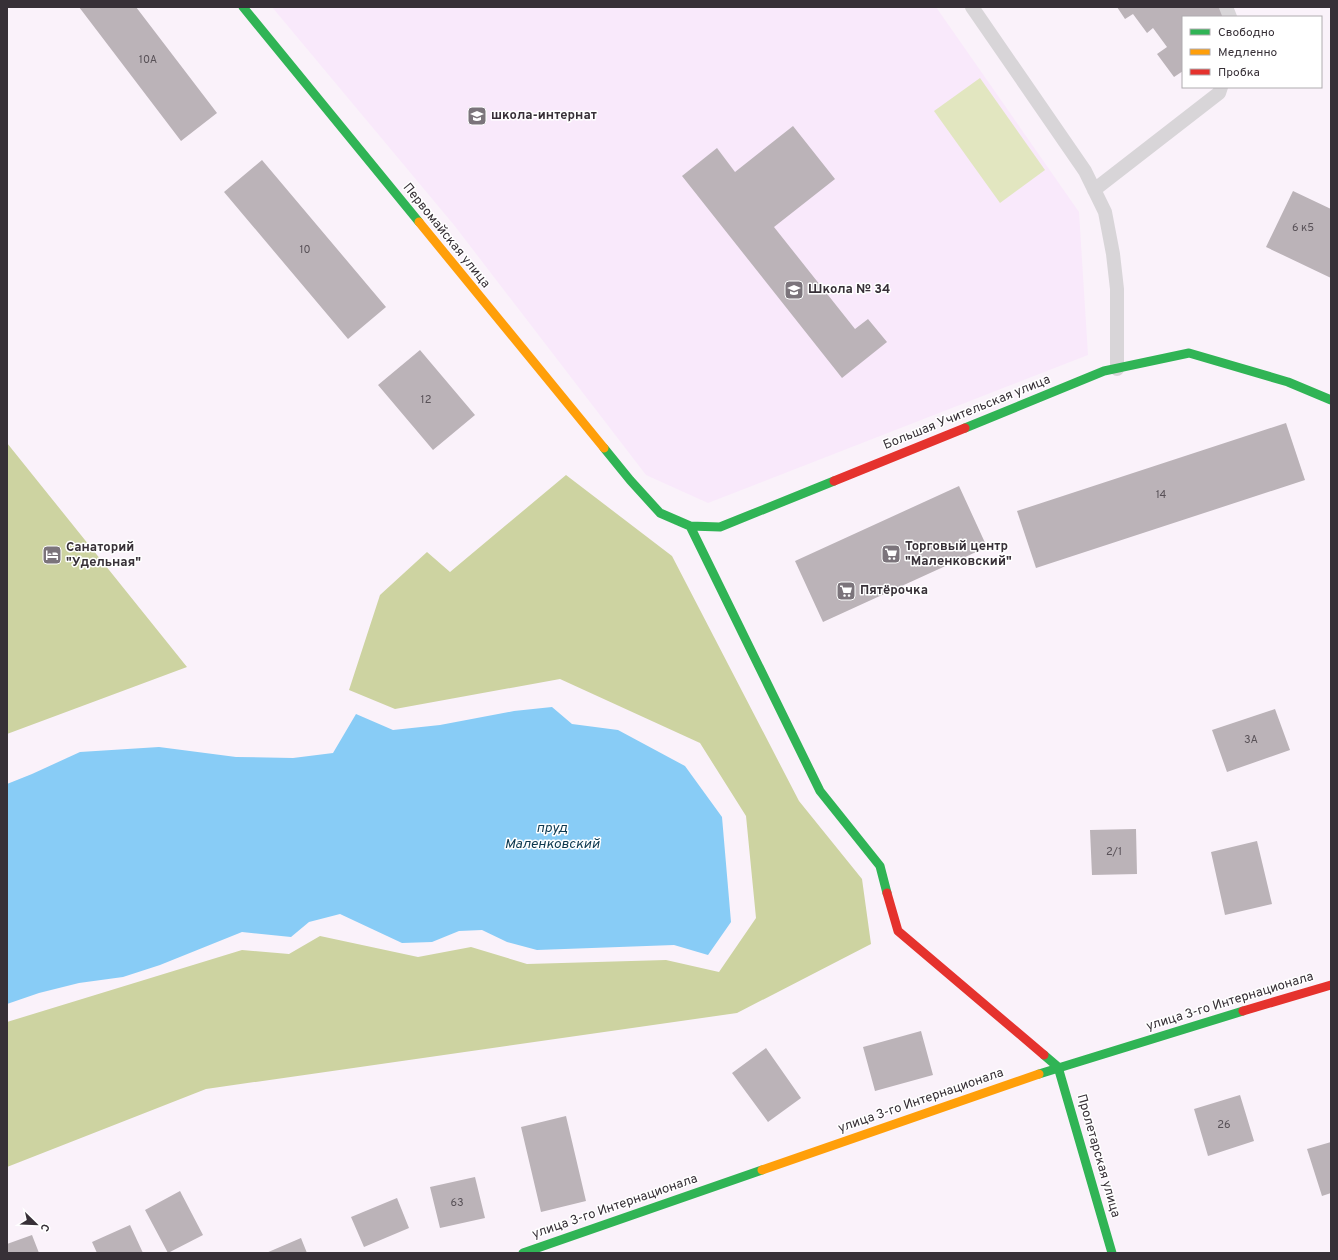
<svg xmlns="http://www.w3.org/2000/svg" width="1338" height="1260" viewBox="0 0 1338 1260" font-family="Overpass,sans-serif">
<rect width="100%" height="100%" fill="#faf2fa"/>
<path fill="#f9e9fb" d="M272,7h664l143,205 9,143 -380,148 -62,-28 -192,-250z"/>
<path fill="#e2e6c0" d="M980,78l65,92 -45,33 -66,-92z"/>
<path fill="#cdd3a1" d="M7,443l180,224 -180,67z
M566,475l106,81 127,245 63,78 9,65 -134,69 -531,76 -199,78v-145l235,-72 47,4 31,-18 98,21 53,-10 56,17 139,-4 53,12 37,-54 -10,-102 -46,-73 -140,-64 -165,30 -46,-19 31,-95 47,-43 23,20z"/>
<path fill="#88ccf6" d="M552,707l20,17 46,6 67,36 37,51 9,105 -23,33 -34,-10 -137,5 -30,-8 -25,-12 -23,1 -27,11 -30,1 -62,-29 -31,8 -18,15 -49,-5 -82,33 -37,12 -44,6 -40,10 -32,11v-220l25,-10 48,-22 79,-5 77,10 57,1 40,-5 23,-39 37,16 47,-5 74,-14z"/>
<path fill="#bbb3b8" d="M79,7h57l81,106 -36,28z
M1117,7h107v10h-41v54l-9,6 -17,-23 10,-7 -14,-19 -6,5 -14,-19 -8,5z
M793,126l42,53 -61,48 81,102 13,-10 19,23 -45,36 -160,-202 35,-28 18,24z
M262,160l124,147 -38,32 -124,-147z
M1293,191l38,18v69l-65,-31z
M420,350l55,65 -42,35 -55,-65z
M1286,423l19,57 -269,88 -19,-57z
M959,486l28,61 -164,75 -28,-61z
M1275,709l15,41 -63,22 -15,-42z
M1136,829l1,45 -45,1 -2,-45z
M1257,841l15,63 -47,11 -14,-63z
M921,1031l12,44 -58,16 -12,-44z
M766,1048l35,50 -33,24 -36,-49z
M1240,1095l14,46 -46,15 -14,-47z
M566,1116l20,85 -45,11 -20,-85z
M1331,1142v51l-9,3 -15,-47z
M475,1177l10,41 -45,10 -10,-41z
M180,1191l23,44 -35,18 -23,-43z
M397,1198l12,30 -45,19 -13,-30z
M130,1225l13,28h-46l-5,-11z
M32,1235l7,18h-32v-9z
M301,1238l6,15h-41z"/>
<g fill="none" stroke-linecap="round" stroke-linejoin="round">
<path stroke="#d8d5d8" stroke-width="14" d="M972,7l113,164 20,41 8,42 4,35v80
M1226,7l4,10
M1094,190l125,-97 2,-6"/>
<path stroke="#30b455" stroke-width="9" d="M243,7l176,215
M965,428l139,-57 85,-18 99,29 43,18
M604,448l26,32 30,33 30,13 30,1 114,-46
M690,526l130,265 60,75 7,27
M1044,1055l14,12 54,186
M1039,1074l204,-63
M523,1253l239,-83"/>
<path stroke="#ff9f0a" stroke-width="9" d="M419,222l185,226
M762,1170l277,-96"/>
<path stroke="#e5322d" stroke-width="9" d="M834,481l131,-53
M887,893l11,38 146,124
M1243,1011l88,-26"/>
</g>
<defs>
<symbol id="school-square" viewBox="-11 -11 22 22"><rect x="-9" y="-9" width="18" height="18" rx="4" fill="#7b747b" stroke="#fff"/><path d="M0-5L7-2L0 1L-7-2ZM-4 1L0 2.5L4 1V4Q0 6-4 4Z" fill="#fff"/></symbol>
<symbol id="supermarket-square" viewBox="-11 -11 22 22"><rect x="-9" y="-9" width="18" height="18" rx="4" fill="#7b747b" stroke="#fff"/><path d="M-6-5.5h2.5l.6 2H6L4.5 2H-2.5L-4.4-4H-6ZM-1.5 3.2a1.3 1.3 0 1 0 .1 0ZM3 3.2a1.3 1.3 0 1 0 .1 0Z" fill="#fff"/></symbol>
<symbol id="hotel-square" viewBox="-11 -11 22 22"><rect x="-9" y="-9" width="18" height="18" rx="4" fill="#7b747b" stroke="#fff"/><path d="M-6-4.5h1.5V1H6V5H4.5V3h-9V5H-6ZM-4 0a1.8 1.8 0 1 1 3.6 0ZM.5 0V-2.5h3Q6-2.5 6 0Z" fill="#fff"/></symbol>
</defs>
<g fill-rule="evenodd">
<use href="#school-square" x="466" y="105" width="22" height="22"/>
<use href="#school-square" x="783" y="279" width="22" height="22"/>
<use href="#supermarket-square" x="880" y="543" width="22" height="22"/>
<use href="#hotel-square" x="41" y="544" width="22" height="22"/>
<use href="#supermarket-square" x="835" y="580" width="22" height="22"/>
</g>
<g text-anchor="middle" dominant-baseline="central" stroke-width="3" stroke-linejoin="round" paint-order="stroke">
<g font-size="11" fill="#585157">
<text x="148" y="60">10А</text>
<text x="1303" y="228">6 к5</text>
<text x="305" y="250">10</text>
<text x="426" y="400">12</text>
<text x="1161" y="495">14</text>
<text x="1251" y="740">3А</text>
<text x="1114" y="852">2/1</text>
<text x="1224" y="1125">26</text>
<text x="457" y="1203">63</text>
</g>
<g font-size="13" font-weight="bold" fill="#373037" stroke="#fff" text-anchor="start">
<text x="491" y="116">школа-интернат</text>
<text x="808" y="290">Школа № 34</text>
<text x="905" y="547">Торговый центр<tspan x="905" dy="15">"Маленковский"</tspan></text>
<text x="66" y="548">Санаторий<tspan x="66" dy="15">"Удельная"</tspan></text>
<text x="860" y="591">Пятёрочка</text>
</g>
<g font-size="13" fill="#373037" stroke="#fff">
<text transform="translate(446 236) rotate(51)">Первомайская улица</text>
<text transform="translate(967 413) rotate(-22)">Большая Учительская улица</text>
<text transform="translate(1230 1002) rotate(-17)">улица 3-го Интернационала</text>
<text transform="translate(921 1101) rotate(-19)">улица 3-го Интернационала</text>
<text transform="translate(1098 1156) rotate(74)">Пролетарская улица</text>
<text transform="translate(615 1207) rotate(-19)">улица 3-го Интернационала</text>
</g>
<g font-size="14" font-style="italic" fill="#0d3950" stroke="#fff">
<text x="552" y="828">пруд<tspan x="552" dy="16">Маленковский</tspan></text>
</g>
</g>
<rect width="1338" height="1260" fill="none" stroke="#373037" stroke-width="16"/>
<rect x="1182" y="16" width="140" height="72" fill="#ffffff" stroke="#afacaf"/>
<rect x="1190" y="29" width="20" height="6" fill="#30b455" stroke="#afacaf"/>
<text x="1218" y="36" font-size="12" fill="#373037">Свободно</text>
<rect x="1190" y="49" width="20" height="6" fill="#ff9f0a" stroke="#afacaf"/>
<text x="1218" y="56" font-size="12" fill="#373037">Медленно</text>
<rect x="1190" y="69" width="20" height="6" fill="#e5322d" stroke="#afacaf"/>
<text x="1218" y="76" font-size="12" fill="#373037">Пробка</text>
<g transform="translate(36 1224) rotate(113)" stroke="#ffffff" stroke-width="3" paint-order="stroke">
<path d="M0-3L7 15L0 10L-7 15Z" fill="#373037"/>
<text y="-6" font-size="11" font-weight="bold" text-anchor="middle" fill="#373037">С</text>
</g>
</svg>
